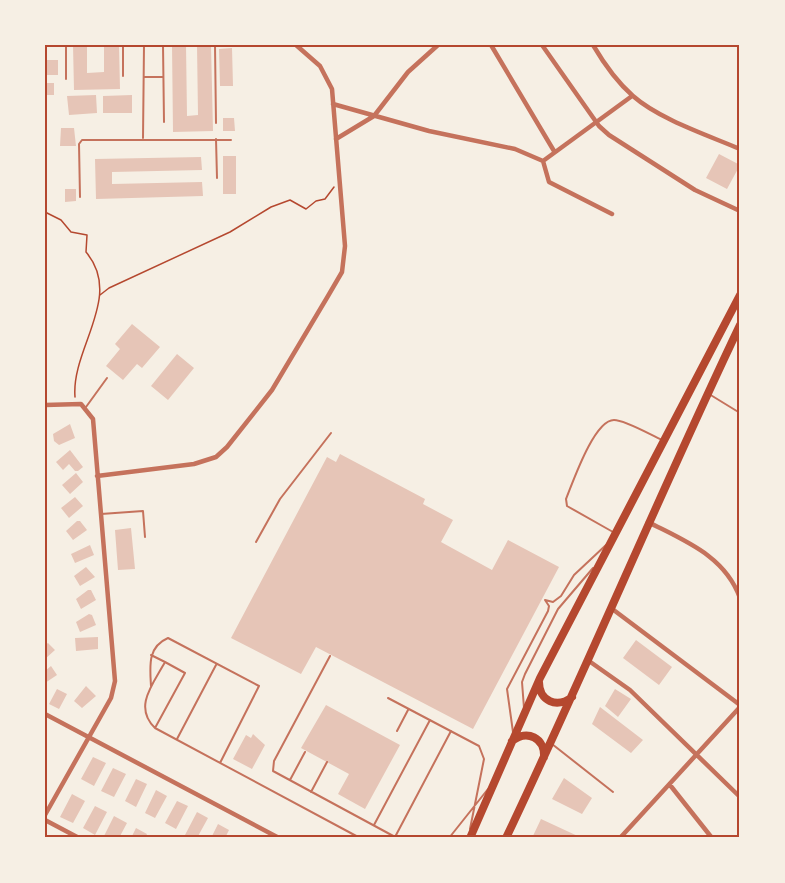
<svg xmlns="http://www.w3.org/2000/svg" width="785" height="883" viewBox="0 0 785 883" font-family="Commissioner,sans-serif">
<rect width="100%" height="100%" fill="#f6efe4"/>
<path fill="#e6c5b7" d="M73,45h14v28l17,-1v-27h15l1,44 -46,1z
M172,45h14l1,71 11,-1 -1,-70h14l2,86 -40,1z
M232,48l1,38h-13l-1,-37z
M45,60h13v15h-13z
M45,83h9v12h-9z
M96,95l1,18 -28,2 -2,-19z
M132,95v18h-29v-17z
M223,118h11l1,13h-12z
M61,128h13l2,18h-16z
M719,154l21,11 -13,24 -21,-11z
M223,156h13v38h-13z
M201,157l1,13 -90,2v12l90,-2 1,14 -107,3 -1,-40z
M65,189h11v12l-11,1z
M132,324l28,23 -18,21 -5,-4 -14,16 -17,-14 14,-17 -5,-5z
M177,354l17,14 -26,32 -17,-14z
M70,424l5,14 -16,7 -5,-4 -1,-7z
M70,450l13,17 -5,4h-3l-6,-7 -6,6 -7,-8z
M340,454l85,45 -2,5 30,16 -12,22 51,28 16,-30 51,27 -86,162 -157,-82 -15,27 -70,-36 96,-181 9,5z
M76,473l7,9 -13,12 -8,-9z
M75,497l8,9 -14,12 -8,-10z
M77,521h3l7,9 -14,10 -7,-9z
M131,528l4,41 -17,1 -3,-40z
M90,545l4,10 -19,8 -4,-9z
M86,567l9,10 -15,9 -6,-10z
M88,590h3l5,10 -15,9 -5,-10z
M89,614l3,1 4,10 -16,7 -4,-10z
M98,637v12l-22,2 -1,-13z
M636,640l36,27 -13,18 -36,-27z
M48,643l7,7 -10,9v-14z
M51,666l6,9 -12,8v-12z
M86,686l10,10 -14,12 -8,-7z
M57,689l10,5 -8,15 -10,-5z
M615,689l16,10 -13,18 -13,-11z
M326,705l74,40 -35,64 -27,-15 11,-20 -48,-26z
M600,707l43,33 -12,13 -39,-29z
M253,734l12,11 -13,24 -19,-10 13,-24 5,3z
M93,757l13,6 -12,23 -13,-7z
M113,768l13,6 -12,23 -13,-6z
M564,778l28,20 -10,16 -30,-15z
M136,779l11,5 -11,23 -11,-6z
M156,790l11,6 -12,22 -10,-5z
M72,794l13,7 -12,22 -13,-6z
M177,801l11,5 -12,23 -11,-6z
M95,806l12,6 -12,23 -12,-7z
M197,812l11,6 -11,20h-5l-7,-3z
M114,816l13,7 -8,15h-16z
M541,819l41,19h-50z
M218,824l11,6 -4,8h-14z
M136,828l11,6 -2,4h-14z"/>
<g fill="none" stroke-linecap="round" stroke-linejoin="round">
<path stroke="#b5482f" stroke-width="1.5" d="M45,212l16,8 10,12 16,3 -1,17c38,45 -15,96 -11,145
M100,295l9,-7 121,-56 41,-25 19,-7 16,9 10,-8 9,-2 9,-12"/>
<path stroke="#c5725c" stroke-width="2" d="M66,45v34
M123,45v31
M163,45l1,77
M215,45l1,78
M144,77h18
M143,138l1,-93
M216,139l1,39
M80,197l-1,-53 3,-4h149
M709,394l31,19
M86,407l21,-29
M101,514l42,-3 2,26
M613,532l-46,-26 -1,-7c7,-17 28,-79 48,-79 11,0 37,15 48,20
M256,542l24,-43 51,-66
M545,600l8,2 8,-6 13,-21 32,-30
M151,655l14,7
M330,656l-56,105 -1,10 124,67
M151,686c-1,-19 -4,-39 17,-48l91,48 -39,77
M388,698l91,48 5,13 -14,70
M524,708l-2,-26 3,-8 33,-65 35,-41
M155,728l30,-55 -20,-11c-12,22 -32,45 -10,66l205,110
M397,731l11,-21
M513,732l-6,-43 41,-78 1,-5 -4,-6
M177,739l39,-74
M552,744l61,48
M290,780l15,-28
M311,792l16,-30
M374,825l56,-105
M395,837l56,-106
M449,838l39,-49"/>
<path stroke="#c5725c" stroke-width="4.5" d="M491,45l63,106
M542,45l57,81 10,9 86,55 45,21
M593,45c10,17 24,37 40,51 26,23 74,39 107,53
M333,104l96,27 86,18 28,12
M336,139l38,-23 34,-44 30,-27
M543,161l89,-65
M543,161l6,21 63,32
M45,405l36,-1 12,15 22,262 -4,17 -66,117
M97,476l97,-12 22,-7 11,-10 45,-57 56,-94 14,-24 3,-26 -13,-157 -12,-23 -24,-21
M648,522c37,19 77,34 92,76
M611,608l129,97
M589,661l41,29 110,107
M45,714l234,124
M670,785l42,53
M45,820l34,18
M620,838l120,-131"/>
<path stroke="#b5482f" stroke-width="8" d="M539,682c0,19 18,27 33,15
M512,741c15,-12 33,-3 32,16
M470,838l70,-160 200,-383
M506,838c81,-170 153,-343 234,-513"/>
</g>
<rect width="785" height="883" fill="none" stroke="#f6efe4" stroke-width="93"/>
<rect x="46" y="46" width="692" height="790" fill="none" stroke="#b5482f" stroke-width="2"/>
</svg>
